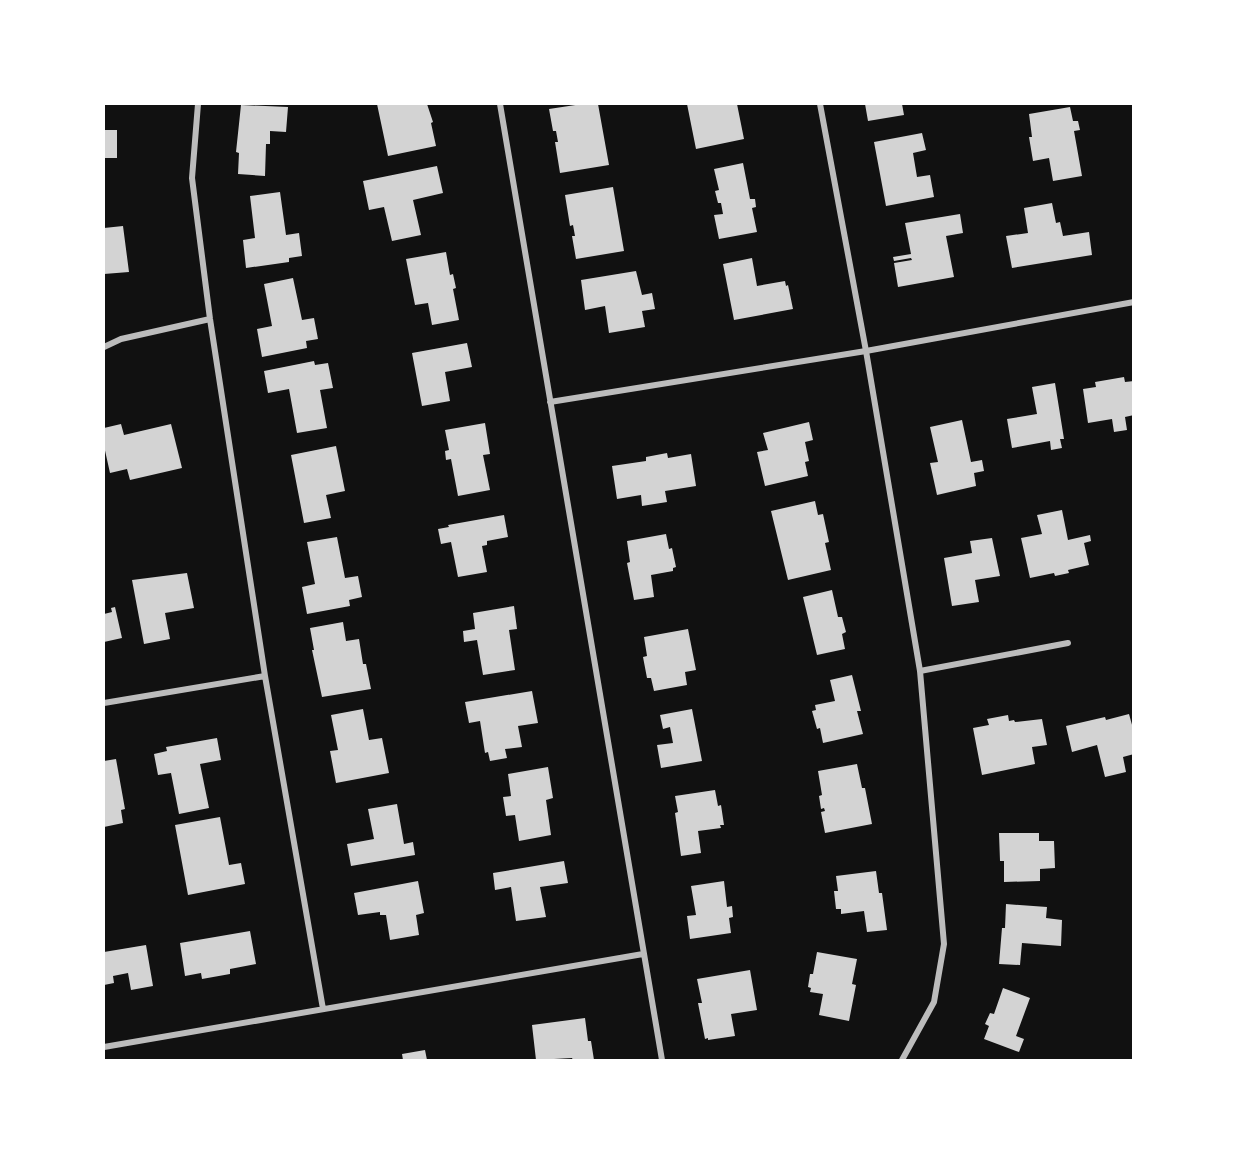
<svg xmlns="http://www.w3.org/2000/svg" width="1237" height="1164" viewBox="0 0 1237 1164" font-family="'Noto Sans',sans-serif">
<rect width="100%" height="100%" fill="#111"/>
<path fill="#d3d3d3" d="M377,104h50l6,18 -2,1 5,23 -48,10z
M582,104h16l11,61 -49,8 -5,-31h3l-2,-11h-3l-4,-22z
M687,104h50l7,35 -48,10z
M865,104h37l2,11 -36,6z
M241,105l47,2 -2,25 -16,-1v13h-4l-1,32 -27,-2 1,-21 -3,-1z
M1070,107l3,14h5l2,9 -6,1 8,45 -29,5 -4,-23 -16,3 -4,-24h3l-3,-23z
M104,130h13v28h-13z
M922,133l4,17 -13,3 4,24 13,-2 4,22 -48,9 -12,-64z
M743,163l7,36h5l1,8 -4,1 5,24 -38,7 -5,-24 9,-1 -2,-11h-3l-3,-12 4,-1 -5,-21z
M437,166l6,27 -30,7 8,35 -29,6 -8,-34 -15,3 -6,-29z
M613,187l11,64 -48,8 -4,-23h3l-2,-11 -3,1 -5,-31z
M280,192l6,43 13,-2 3,23 -13,2v4l-43,6 -3,-28 12,-2 -5,-42z
M1052,203l4,20 4,-1 3,14 26,-4 3,23 -80,13 -6,-32 22,-3 -4,-25z
M960,214l3,19 -17,3 8,41 -56,10 -4,-24 18,-3 -1,-2 -17,3 -1,-4 18,-3 -6,-31z
M123,226l6,46 -25,2v-46z
M446,252l4,23 3,-1 3,14 -3,1 6,31 -27,5 -4,-22 -13,2 -9,-46z
M752,258l5,28 28,-5 1,5 2,-1 5,24 -59,11 -11,-56z
M636,271l6,24 10,-2 3,16 -13,2 3,16 -36,6 -4,-27 -20,4 -4,-30z
M293,278l9,42 12,-2 4,21 -12,2 1,7 -45,9 -5,-28 15,-3 -8,-42z
M467,343l5,24 -27,5 5,29 -28,5 -10,-53z
M314,361l1,4 13,-2 5,25 -13,2 7,38 -30,5 -8,-44 -21,4 -4,-22z
M1124,377l1,5 9,-1v34l-9,2 2,13 -13,2 -2,-13 -24,4 -5,-34 13,-2 -1,-5z
M1055,383l9,56h-4l2,9 -11,2 -1,-9 -38,7 -5,-29 30,-5 -5,-27z
M962,420l9,42 11,-2 2,11 -10,2 2,13 -39,9 -7,-32 8,-1 -8,-35z
M809,422l4,18 -8,2 4,19 -4,1 3,14 -43,10 -8,-34 11,-2 -5,-17z
M485,423l5,31 -7,1 7,35 -32,6 -7,-37 -5,1 -1,-9 4,-1 -4,-20z
M121,424l3,11 47,-11 11,44 -52,12 -3,-11 -17,4 -6,-27v-18z
M336,446l9,45 -19,4 5,23 -27,5 -13,-68z
M667,453l1,5 23,-4 5,32 -31,5 2,11 -25,4 -1,-11 -24,4 -5,-33 34,-5v-4z
M815,501l3,14 5,-1 6,28 -4,1 6,27 -43,10 -17,-69z
M1062,510l6,30 22,-5 1,6 -7,2 5,22 -21,5 1,3 -14,3 -1,-3 -24,5 -9,-40 21,-4 -5,-19z
M504,515l4,22 -21,4v4l-5,1 5,26 -29,5 -7,-35 -10,2 -3,-15 11,-2 -1,-2z
M666,534l3,15 3,-1 4,19 -3,1v3l-22,4 3,22 -20,3 -7,-37 3,-1 -3,-21z
M337,537l8,41 13,-2 4,21 -13,3 1,6 -43,8 -5,-27 13,-3 -8,-42z
M992,538l8,38 -25,4 4,22 -27,4 -8,-48 28,-5 -2,-12z
M187,573l7,35 -29,5 5,26 -26,5 -12,-64z
M832,590l6,27h4l4,15 -4,2 3,15 -28,6 -14,-58z
M514,606l3,23 -8,1 6,40 -32,5 -6,-35 -13,2 -1,-11 12,-2 -2,-16z
M115,607l7,31 -18,4v-28l8,-2 -1,-4z
M343,622l3,19 13,-2 4,25h3l5,25 -49,8 -10,-47h2l-4,-22z
M688,629l8,41 -11,2 2,13 -33,6 -3,-13h-4l-4,-21 4,-1 -3,-19z
M852,675l9,36h-4l6,23 -40,9 -3,-15 -3,1 -5,-18 4,-1 -1,-5 20,-4 -5,-21z
M532,691l6,32 -20,3 4,21 -17,2 2,9 -17,3 -2,-9 -3,1 -5,-32 -11,2 -4,-21z
M363,709l6,31 13,-2 7,35 -53,10 -6,-32 8,-1 -7,-35z
M692,709l10,52 -41,7 -4,-23 16,-2 -3,-16 -7,2 -3,-14z
M1129,714l5,18v22l-11,3 3,15 -21,5 -8,-32 -25,7 -6,-26 39,-9 1,3z
M1008,715l1,6 5,-1 1,2 27,-3 5,26 -15,2 3,17 -53,11 -9,-47 16,-3 -2,-6z
M217,738l4,22 -21,4 9,44 -30,6 -8,-41 -13,2 -4,-21 13,-3 -1,-4z
M116,759l9,50 -4,1 2,13 -19,4v-66z
M857,764l5,24h3l7,36 -47,9 -4,-21 4,-1 -1,-3 -3,1 -2,-13 3,-1 -4,-24z
M548,767l5,31 -7,2 5,35 -32,6 -4,-26 -9,1 -3,-19 8,-1 -3,-22z
M715,790l3,16 3,-1 3,20h-4l1,3 -23,3 3,22 -20,3 -6,-43 3,-1 -3,-16z
M397,804l7,40 9,-2 2,13 -64,11 -4,-22 27,-5 -6,-30z
M220,817l9,48 12,-2 4,21 -57,11 -13,-70z
M999,833h40v8h15l1,27 -15,1v12l-36,1v-21h-4z
M564,861l4,22 -28,4 6,30 -30,4 -5,-34 -16,3 -2,-17z
M876,871l3,22h3l5,37 -20,2 -3,-21 -23,3v-5h-5l-2,-18h4l-2,-15z
M418,881l6,32 -8,2 3,20 -29,5 -4,-25h-6v-3l-22,3 -4,-22z
M724,881l3,26 5,-1 1,11 -4,1 2,15 -41,6 -3,-23 9,-1 -5,-29z
M1006,904l41,3 -1,11 16,2 -1,26 -39,-3 -2,22 -21,-1 3,-36h3z
M250,931l6,33 -26,5v5l-28,5 -1,-6 -16,3 -5,-33z
M146,945l7,41 -22,4 -3,-17 -15,3 1,7 -10,2v-33z
M817,952l40,7 -5,25 4,1 -7,36 -30,-6 4,-21 -13,-2 1,-4 -3,-1 2,-13h3z
M750,970l7,40 -26,4 4,22 -27,4v-2l-3,1 -7,-36h4l-5,-24z
M1003,988l27,10 -14,38 8,3 -5,13 -35,-13 5,-13 -4,-2 5,-11 4,1z
M585,1018l3,23h3l3,19h-21l-1,-2 -36,2 -4,-35z
M425,1050l2,10h-24l-1,-6z"/>
<g fill="none" stroke-linecap="round" stroke-linejoin="round">
<path stroke="#bcbcbc" stroke-width="6" d="M198,104l-6,74 18,141 55,357 58,333
M500,104l162,956
M820,104l46,247 54,320 24,273 -10,58 -32,58
M104,347l17,-8 89,-20
M550,402l316,-51 268,-49
M920,671l148,-28
M104,703l161,-27
M104,1047l539,-93"/>
</g>
<rect width="1237" height="1164" fill="none" stroke="#ffffff" stroke-width="210"/>
</svg>
